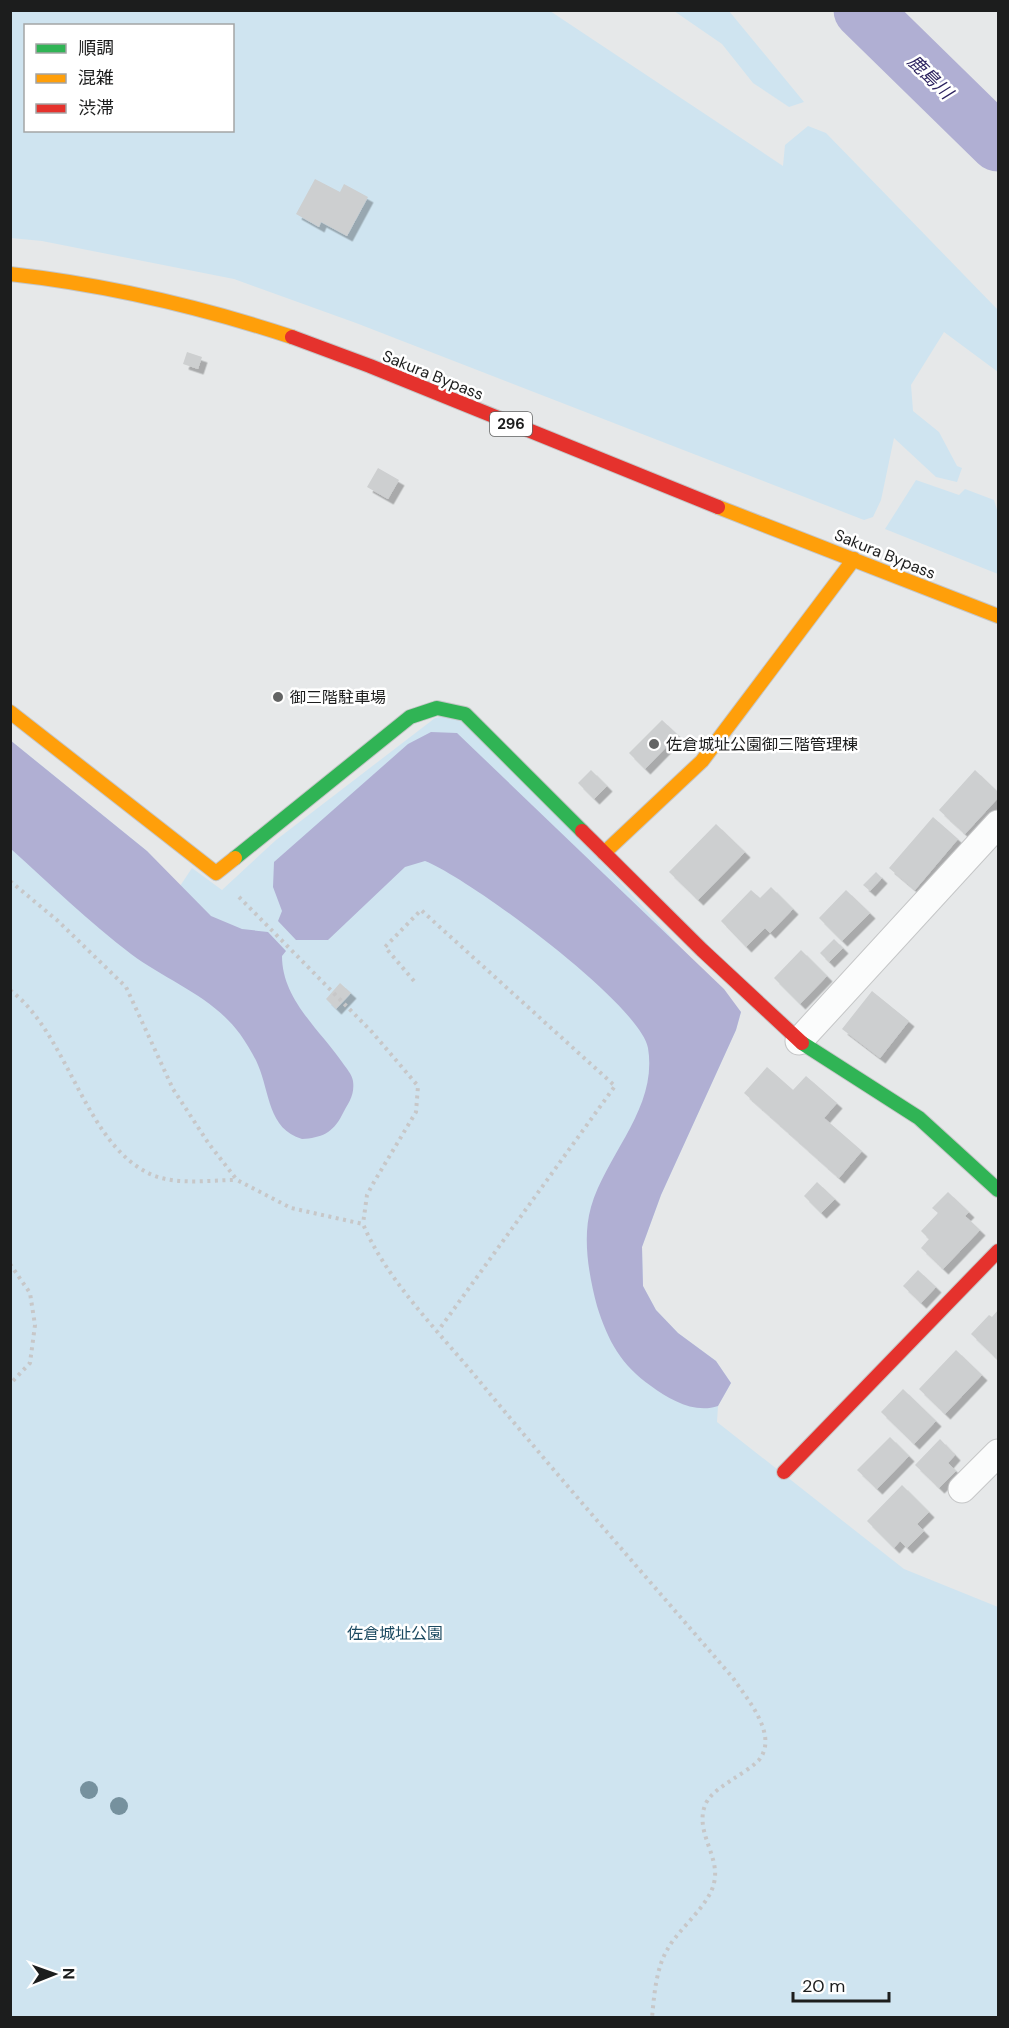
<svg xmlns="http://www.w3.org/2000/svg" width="1009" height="2028" viewBox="0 0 1009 2028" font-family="'DM Sans','Noto Sans JP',sans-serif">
<defs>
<filter id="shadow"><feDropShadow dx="5.5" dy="5.5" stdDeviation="0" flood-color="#0004"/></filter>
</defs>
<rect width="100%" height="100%" fill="#e6e8e9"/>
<path fill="#cfe4f0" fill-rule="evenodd" d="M10,11h540l233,155 2,-21 23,-19 18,7 172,177v62l-54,-40 -33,53 2,26 26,21 18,34 5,2 -5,14 -21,-5 -42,-39 -13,62 -8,17 -9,3 -508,-197 -122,-44 -192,-38 -31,-3zM26,26h206v104h-206z
M674,11h55l75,91 -15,5 -36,-24 -31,-39z
M916,480l43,15 6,-6 29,11 4,13v61l-113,-45z
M462,713l279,299 -5,18 -75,165 -19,52 1,39 13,24 22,23 38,28 15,22 -13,23 -1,16 187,147 94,38v410h-987l-1,-1277 137,111 33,35 12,-18 30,22 54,-50 159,-122z"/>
<path fill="#b0afd3" d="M431,732l26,1 267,256 17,23 -5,18 -75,165 -19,52 1,39 13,24 22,23 38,28 15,22 -13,23c-23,8 -48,-6 -67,-20 -30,-21 -43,-45 -54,-80 -8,-30 -15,-68 -6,-99 16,-54 67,-99 57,-159 -8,-44 -179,-170 -223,-187l-20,6 -77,73h-32l-18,-19 4,-10 -9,-24 1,-25 134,-118z
M10,740l137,111 64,65 31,13 26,3 18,19 -4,5c0,43 37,73 60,106 4,6 10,12 11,19 2,15 -5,22 -11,34 -9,18 -21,23 -40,24 -34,-10 -32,-46 -44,-74 -4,-10 -12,-22 -18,-31 -28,-38 -73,-53 -109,-80 -42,-32 -81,-70 -120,-105z"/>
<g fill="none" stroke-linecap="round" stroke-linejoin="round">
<path stroke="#b0afd3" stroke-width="57" d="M862,10l136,133"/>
</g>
<path fill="#cdcfd0" filter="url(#shadow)" d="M315,179l25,13 4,-8 24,13 -21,39 -26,-14 -2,5 -23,-13z
M187,352l15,5 -4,12 -15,-5z
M378,468l21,12 -11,19 -21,-12z
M662,720l16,15 -33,34 -16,-16z
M591,770l16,16 -13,13 -16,-16z
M975,770l23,22v6l-33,36 -26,-24z
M933,817l25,22 -43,51 -26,-22z
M716,824l29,28 -47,48 -29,-28z
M876,872l6,6 -12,13 -7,-6z
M771,887l22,22 -23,24 -5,-5 -19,19 -25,-26 30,-31 9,8z
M846,890l24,23 -28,28 -23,-23z
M834,939l9,9 -14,14 -9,-9z
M801,950l26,26 -27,28 -26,-26z
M340,983l11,10 -15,16 -10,-10z
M872,991l37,30 -29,37 -38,-29z
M767,1067l26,23 13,-14 31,27 -13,15 38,33 -23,27 -95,-85z
M817,1182l18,17 -14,14 -17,-17z
M948,1192l21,20 -4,4 15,14 -37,39 -22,-21 8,-9 -8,-8 17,-18 -6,-5z
M918,1270l18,17 -15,16 -18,-17z
M998,1310v47l-1,2 -26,-25 18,-19 3,2z
M956,1350l26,25 -37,39 -26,-25z
M903,1389l33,32 -22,23 -33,-32z
M890,1437l19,19 -32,33 -20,-19z
M940,1439l15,16 -7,8 8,8 -17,17 -24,-23z
M902,1485l27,27 -12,12 7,7 -17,17 -7,-7 -6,7 -27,-27z"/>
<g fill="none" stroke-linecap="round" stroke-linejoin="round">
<defs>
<path id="street" d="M799,1041l199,-217
M962,1489l36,-36"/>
<path id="fast" d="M235,858l175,-141 27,-9 28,6 117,117
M802,1043l117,75 79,72"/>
<path id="slow" d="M10,274c99,11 188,32 282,63
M718,507l280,109
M10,712l206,161 19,-15
M604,853l98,-92 152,-202"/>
<path id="jam" d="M292,337l78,29 348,141
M582,831l120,119 100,93
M784,1472l214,-221"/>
</defs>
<use href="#street" stroke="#c5c6c7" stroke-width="29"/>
<use href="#fast" stroke="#c5c6c7" stroke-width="16"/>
<use href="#slow" stroke="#c5c6c7" stroke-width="16"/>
<use href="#jam" stroke="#c5c6c7" stroke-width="16"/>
<path stroke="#c7c7c8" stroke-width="4" stroke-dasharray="3 4.5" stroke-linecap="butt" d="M10,881l48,40 68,66 47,102 36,55 28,36 54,28 72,16c23,55 75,107 113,153 84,102 171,201 257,301 14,21 46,57 26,82 -7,7 -18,14 -26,19 -10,7 -21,13 -27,24 -13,28 15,53 8,80 -5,23 -36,46 -47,67 -11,19 -13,46 -15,68
M239,897l133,135 46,54 -2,26 -42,70 -7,13 -4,29
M414,981l-29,-34 36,-37 194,176 -177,245
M10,990c60,45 75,159 145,186 25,9 55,4 82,4
M10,1264l20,29 5,32 -5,38 -20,21"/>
<use href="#street" stroke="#fbfcfc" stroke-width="27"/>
<use href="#fast" stroke="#30b455" stroke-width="14"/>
<use href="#slow" stroke="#ff9f0a" stroke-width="14"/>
<use href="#jam" stroke="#e5322d" stroke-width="14"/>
</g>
<g fill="#76919e">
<circle cx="89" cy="1790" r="9"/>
<circle cx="119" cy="1806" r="9"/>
</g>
<g fill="#636464" stroke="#fff" stroke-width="2">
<circle cx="278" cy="697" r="6"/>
<circle cx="654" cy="744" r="6"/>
</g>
<g text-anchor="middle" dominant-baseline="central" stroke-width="5" stroke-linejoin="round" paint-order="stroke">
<rect fill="#fff" stroke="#606161" stroke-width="1.5" x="490" y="412" width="42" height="24" rx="4.5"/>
<g font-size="15" font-weight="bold" fill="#1c1d1d">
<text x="511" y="424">296</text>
</g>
<g font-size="16" fill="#1c1d1d" stroke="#fff">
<text transform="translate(433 375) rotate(22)">Sakura Bypass</text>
<text transform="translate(885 554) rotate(22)">Sakura Bypass</text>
</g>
<g font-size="16" fill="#1c1d1d" stroke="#fff" text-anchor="start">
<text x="290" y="697">御三階駐車場</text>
<text x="666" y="744">佐倉城址公園御三階管理棟</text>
</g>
<g font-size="16" fill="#1b4960" stroke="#fff">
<text x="395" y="1633">佐倉城址公園</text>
</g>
<g font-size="18" font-style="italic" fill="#2c225f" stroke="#fff">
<text transform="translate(930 77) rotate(44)">鹿島川</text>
</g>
</g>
<rect width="1009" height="2028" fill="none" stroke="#1c1d1d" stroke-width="24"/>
<rect x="24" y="24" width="210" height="108" fill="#ffffff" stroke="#a4a5a5" stroke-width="1.5"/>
<rect x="36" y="44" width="30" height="9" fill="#30b455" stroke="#a4a5a5" stroke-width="1.5"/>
<text x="78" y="54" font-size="18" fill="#1c1d1d">順調</text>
<rect x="36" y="74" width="30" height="9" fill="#ff9f0a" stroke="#a4a5a5" stroke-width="1.5"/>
<text x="78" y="84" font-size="18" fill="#1c1d1d">混雑</text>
<rect x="36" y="104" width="30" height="9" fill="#e5322d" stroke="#a4a5a5" stroke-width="1.5"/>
<text x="78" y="114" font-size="18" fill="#1c1d1d">渋滞</text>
<g transform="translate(54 1974) rotate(89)" stroke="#ffffff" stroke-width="4.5" paint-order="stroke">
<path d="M0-4.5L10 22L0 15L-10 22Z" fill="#1c1d1d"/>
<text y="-9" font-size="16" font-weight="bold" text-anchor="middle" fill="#1c1d1d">N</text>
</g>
<path d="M793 1992v9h96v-9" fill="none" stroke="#1c1d1d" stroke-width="3"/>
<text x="802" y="1992" font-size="18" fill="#1c1d1d" stroke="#ffffff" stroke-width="4.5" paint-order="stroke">20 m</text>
</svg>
